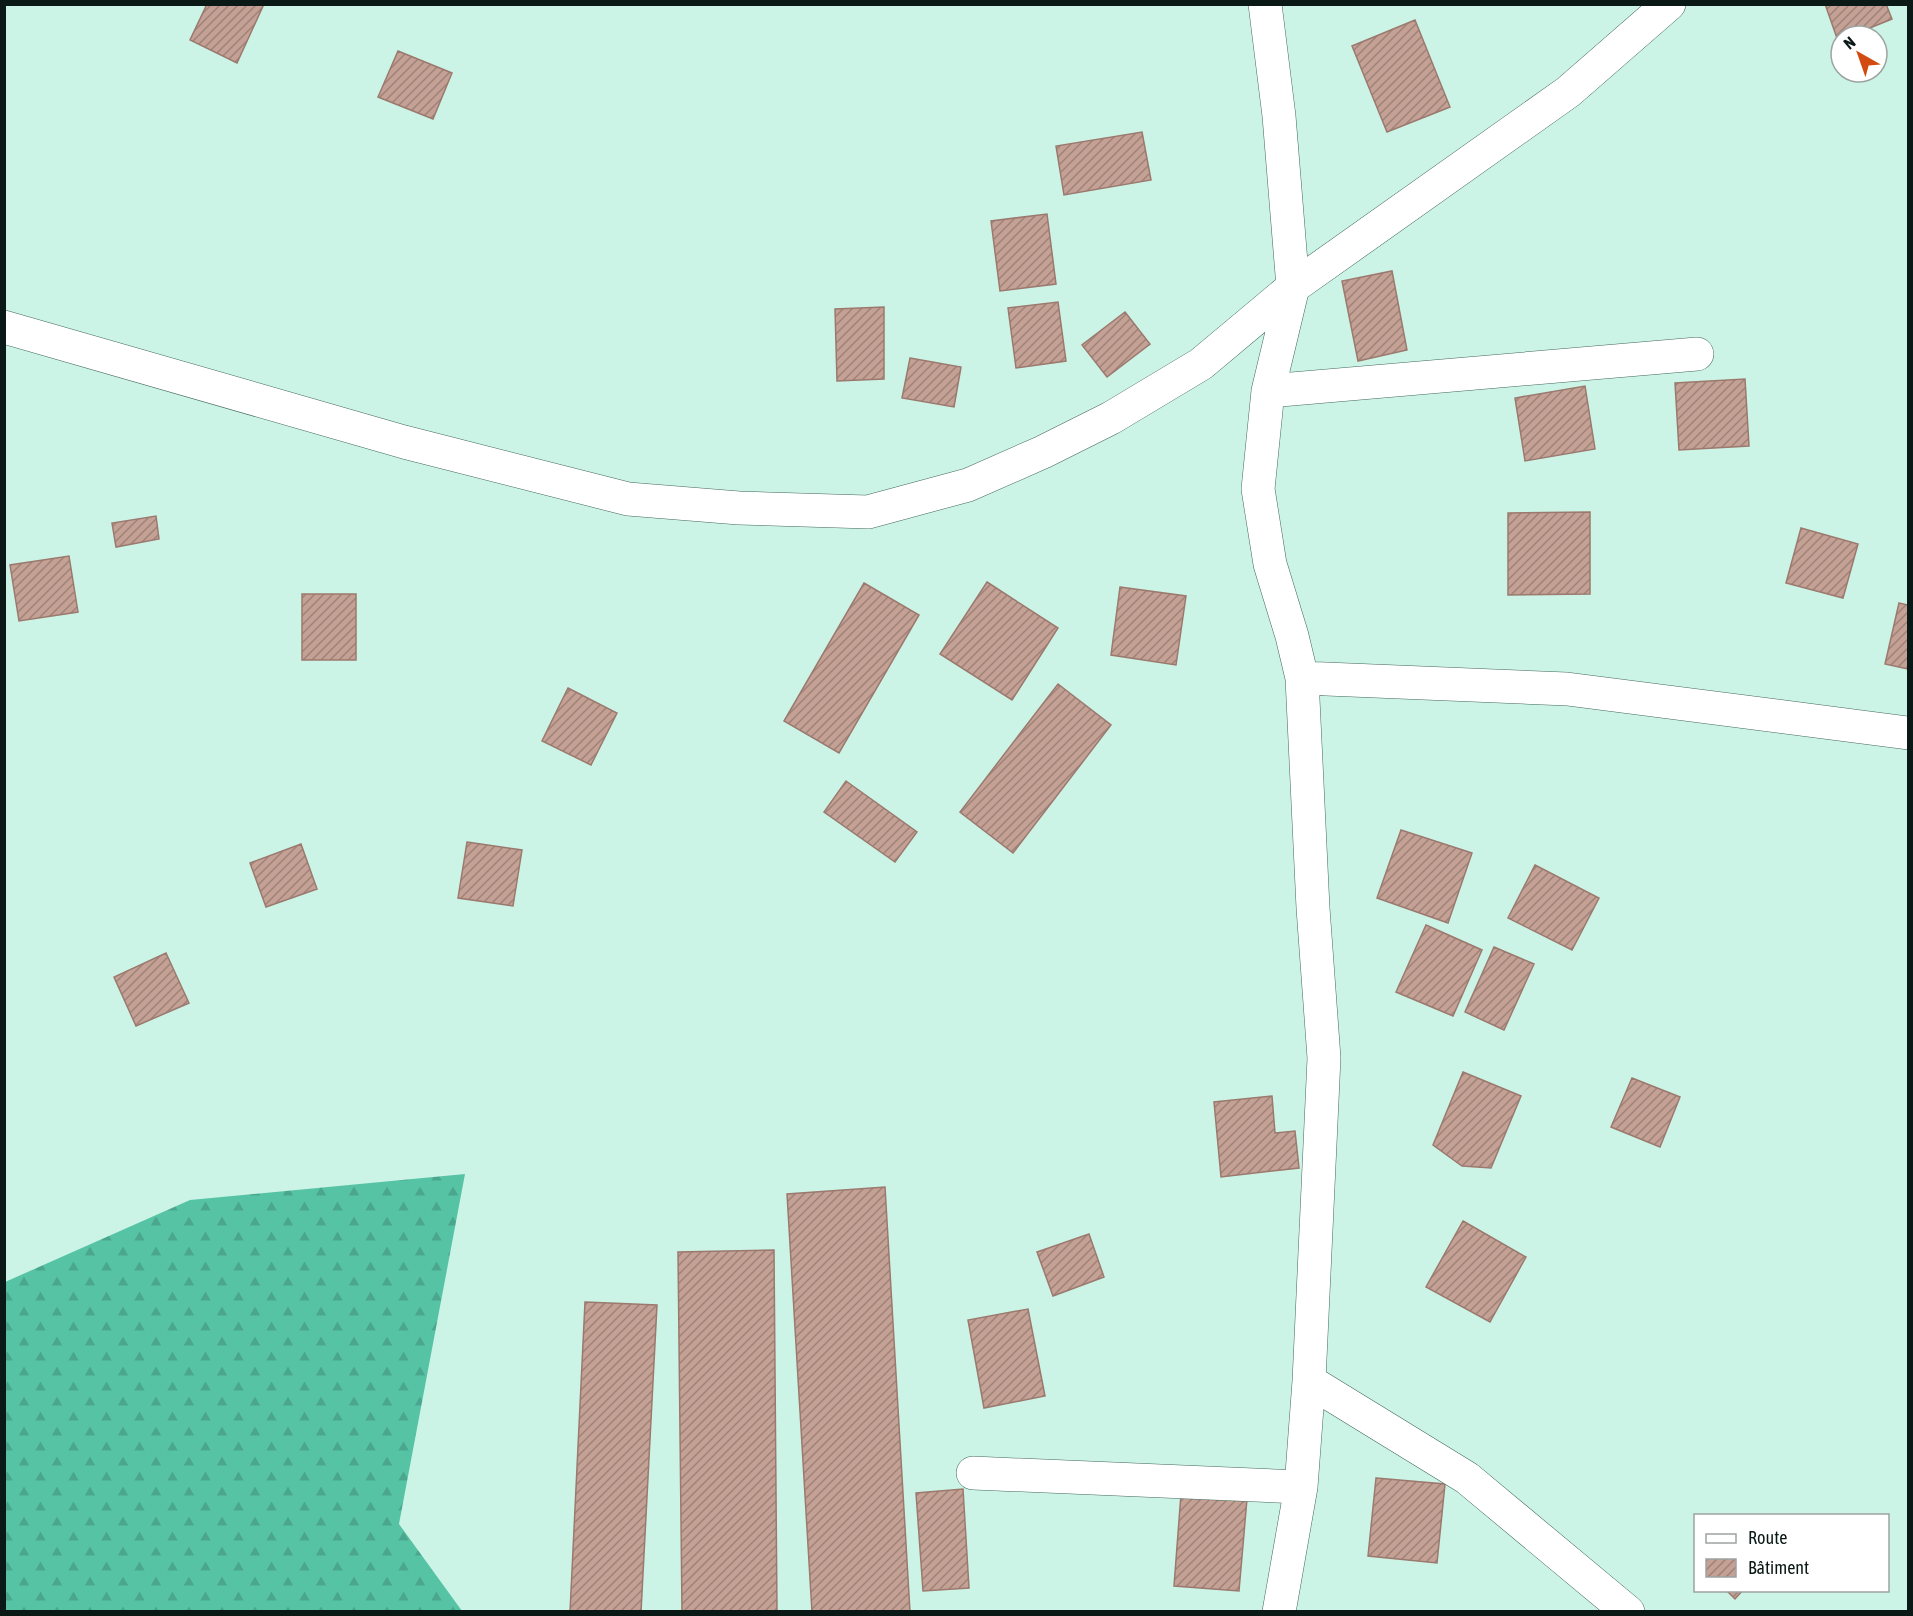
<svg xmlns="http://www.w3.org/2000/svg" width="1913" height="1616" viewBox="0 0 1913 1616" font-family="'Asap Condensed',sans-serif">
<defs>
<pattern id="forest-firs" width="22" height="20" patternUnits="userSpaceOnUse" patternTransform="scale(1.5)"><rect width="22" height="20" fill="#57c3a5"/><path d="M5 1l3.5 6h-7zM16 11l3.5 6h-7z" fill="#4aa78d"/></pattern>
<pattern id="building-hatch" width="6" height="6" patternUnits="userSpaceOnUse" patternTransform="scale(1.5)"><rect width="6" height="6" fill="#c5a195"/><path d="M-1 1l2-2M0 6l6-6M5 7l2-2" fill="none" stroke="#9e8278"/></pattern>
</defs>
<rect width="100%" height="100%" fill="#ccf4e6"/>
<path fill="url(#forest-firs)" d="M465,1174l-66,350 63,87h-457v-329l185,-82z"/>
<path fill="url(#building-hatch)" stroke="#9b796e" stroke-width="1.5" d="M207,4h57l-27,59 -47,-23z
M1825,4h61l6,15 -42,17h-9v4l-3,1z
M1415,20l35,87 -63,25 -35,-86z
M398,51l54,22 -19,46 -55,-22z
M1142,132l9,48 -87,15 -8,-49z
M1047,214l9,70 -56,7 -9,-70z
M1392,271l15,79 -49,11 -16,-80z
M1058,302l8,59 -50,7 -8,-60z
M884,307v72l-47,2 -2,-72z
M1125,312l25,32 -43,33 -25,-32z
M910,358l51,9 -7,40 -52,-9z
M1745,379l4,67 -70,4 -4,-67z
M1585,386l10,63 -70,12 -10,-63z
M1590,512v82l-82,1v-82z
M156,516l3,23 -43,8 -4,-24z
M1801,528l57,16 -15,54 -57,-15z
M69,556l9,56 -59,9 -9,-56z
M987,582l71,46 -46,72 -72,-46z
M864,583l55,32 -80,138 -55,-32z
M1120,587l66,9 -10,69 -65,-10z
M302,594h54v66h-54z
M1899,603l9,2v64l-23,-5z
M1058,684l53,41 -98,128 -53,-41z
M568,688l49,25 -26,52 -49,-24z
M846,781l71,51 -22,30 -71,-50z
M1401,830l71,23 -24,70 -71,-25z
M467,842l55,8 -9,56 -55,-8z
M301,844l16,45 -51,18 -16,-44z
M1535,865l64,33 -27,52 -64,-32z
M1426,925l56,25 -29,66 -57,-24z
M1494,947l40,17 -30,66 -39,-18z
M166,953l23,50 -53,23 -22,-49z
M1463,1072l58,24 -30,72 -29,-2 -29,-21z
M1632,1078l48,19 -20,50 -49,-20z
M1272,1096l3,37 20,-2 4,37 -78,9 -7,-75z
M885,1187l25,425h-98l-25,-418z
M1463,1221l63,36 -36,65 -64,-35z
M1089,1234l15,43 -51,19 -16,-44z
M774,1250l3,362h-95l-4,-360z
M585,1302l72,3 -16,307h-71z
M1028,1309l17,87 -61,12 -16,-88z
M1376,1478l69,6 -8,79 -69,-7z
M963,1489l6,99 -46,3 -7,-98z
M1181,1494l66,5 -8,92 -65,-5z
M1726,1590h17l-8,9z"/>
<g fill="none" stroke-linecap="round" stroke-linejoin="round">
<defs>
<path id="minor" d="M1265,4l14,112 14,171 -25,104 -10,98 12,75 22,72 10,42 11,230 11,150 -15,323 -8,106 -22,125
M4,327l400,115 224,57 111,9 129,4 100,-27 75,-33 68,-34 90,-54 92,-77 275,-195 101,-88
M1268,391l429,-37
M1302,678l265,11 341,44
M1309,1381l158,97 161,134
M973,1473l328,14"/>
</defs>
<use href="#minor" stroke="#44685d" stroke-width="34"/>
<use href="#minor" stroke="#fff" stroke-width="33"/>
</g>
<rect width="1913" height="1616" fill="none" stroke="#0a1915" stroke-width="12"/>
<rect x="1694" y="1514" width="195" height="78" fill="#ffffff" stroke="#9da3a1" stroke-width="1.5"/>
<rect x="1706" y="1534" width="30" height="9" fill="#ffffff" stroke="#9da3a1" stroke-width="1.5"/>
<text x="1748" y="1544" font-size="18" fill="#0a1915">Route</text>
<rect x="1706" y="1559" width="30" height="18" fill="url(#building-hatch)" stroke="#9da3a1" stroke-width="1.5"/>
<text x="1748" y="1574" font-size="18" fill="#0a1915">Bâtiment</text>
<g transform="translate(1859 54) rotate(320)"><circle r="28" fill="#ffffff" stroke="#9da3a1" stroke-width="1.5"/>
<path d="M0-4.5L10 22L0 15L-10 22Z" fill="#d24c11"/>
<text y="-9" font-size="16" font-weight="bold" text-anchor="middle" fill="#0a1915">N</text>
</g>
</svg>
